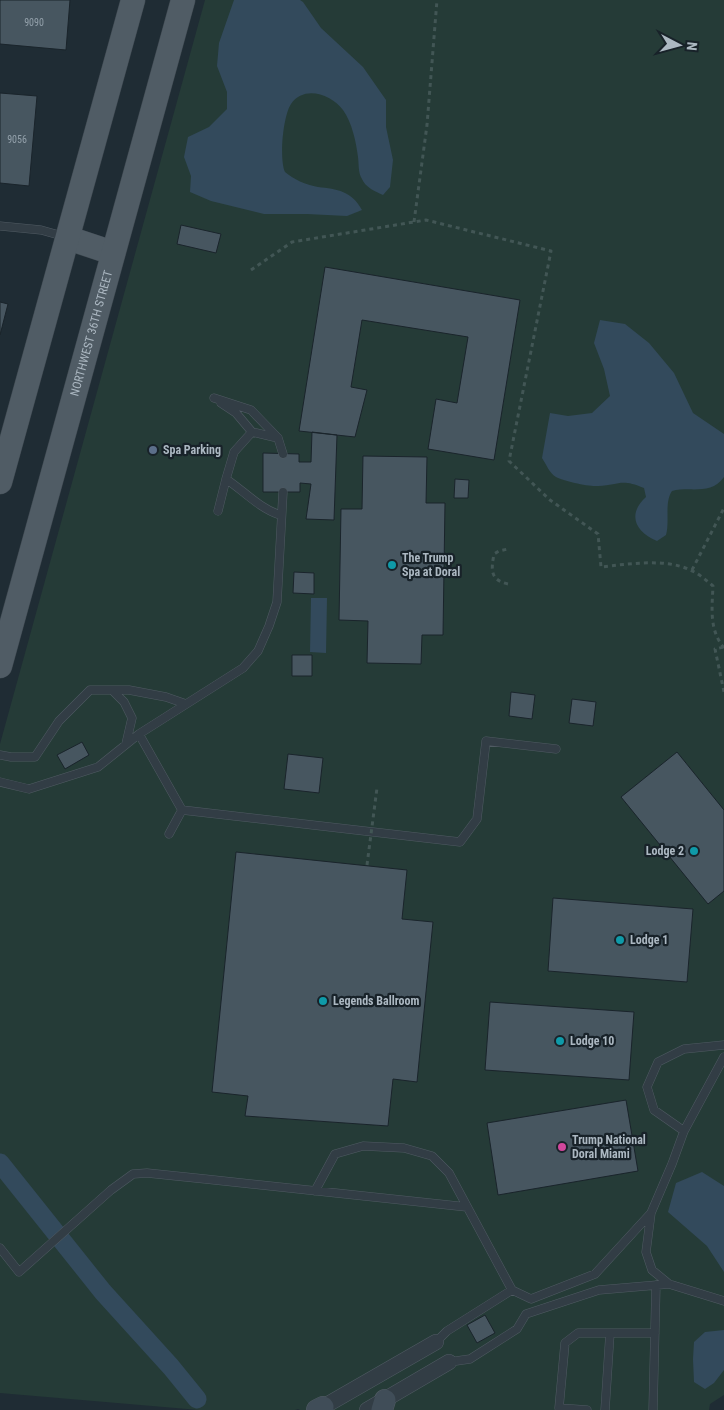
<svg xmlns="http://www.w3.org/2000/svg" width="724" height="1410" viewBox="0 0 724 1410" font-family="'Roboto Condensed',sans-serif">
<rect width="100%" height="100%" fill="#1f2c34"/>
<path fill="#253b37" d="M205,0h519v1395l-14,9 -1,6h-409l-2,-1 -3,1h-96l-199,-17v-649z"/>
<path fill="#334a5c" d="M234,0h66l3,2 18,26 42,39 23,33v27l7,33 -3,27 -7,8c-7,-3 -18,-8 -21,-16 -4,-6 -3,-15 -4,-22 -2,-16 -6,-34 -15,-47 -12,-16 -39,-25 -52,-6 -8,12 -12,55 -6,68 8,7 21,13 33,15 19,2 34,4 44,23l-15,6 -40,-2h-43l-53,-13 -21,-9 1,-16 -7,-19 4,-20 21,-10 18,-18v-17l-10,-26 2,-23z
M600,320l25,4 24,19 25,30 19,40 31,21v43c-13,19 -34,9 -52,14 -8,12 -2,30 -6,44l-9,6c-22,-9 -30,-27 -11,-44l-2,-9c-23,-10 -25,-3 -46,-2 -9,1 -34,-5 -42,-9 -6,-3 -10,-13 -14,-19l8,-45 18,3 24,-3 18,-17 -6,-27 -10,-26z
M311,598h16l-1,55 -16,-1z
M702,1172l22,14v86l-17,-26 -39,-34 8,-29z
M724,1330v40l-10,13 -9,6 -11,-7 -1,-23 1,-17 11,-10z"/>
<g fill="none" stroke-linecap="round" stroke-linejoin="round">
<path stroke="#334a5c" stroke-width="19" d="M0,1163l103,129 68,75 26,32"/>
</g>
<path fill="#475660" stroke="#1a242b" d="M0,0h70l-4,50 -66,-6z
M0,93l37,3 -8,90 -29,-3z
M181,225l40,9 -5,19 -39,-9z
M325,267l195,33 -26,160 -66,-11 8,-50 21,4 11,-66 -106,-17 -11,67 16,3 -12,47 -56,-6z
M0,302l8,2 -8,31z
M312,432l25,3 -3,85 -28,-1 5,-35 -11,-1v9h-37v-39l36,1v8h12z
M363,456l64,1 -1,46h19l-2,132h-21l-1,29 -54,-1 1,-42 -29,-1 2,-111h21z
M455,479l14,1 -1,18h-14z
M294,572l20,1v21l-21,-1z
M292,655h20v21h-20z
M511,692l24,3 -3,24 -23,-3z
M572,699l24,3 -3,24 -24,-3z
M82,742l7,13 -24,14 -8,-14z
M677,752l47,58v81l-16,13 -87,-107z
M288,754l35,4 -4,35 -35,-4z
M236,852l171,18 -5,49 31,3 -16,160 -24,-3 -5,47 -143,-10 3,-20 -36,-4z
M553,898l140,11 -6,73 -139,-11z
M490,1002l144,10 -5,68 -144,-10z
M626,1100l12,71 -140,24 -11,-72z
M485,1315l10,18 -18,10 -10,-18z"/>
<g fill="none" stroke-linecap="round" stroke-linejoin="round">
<defs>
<path id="lane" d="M0,226l41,4 25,7
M214,398l37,12 27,28 5,16
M221,403l15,10 16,19
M278,438l-26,-6 -18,20 -8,27c18,12 33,29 54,36
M218,511l8,-32
M113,691l11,11 8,16 -6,26
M139,734l43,76
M0,755l11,2h24l24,-36 31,-31h39l37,7 20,7
M0,782l29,7 69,-22 41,-33 104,-66 15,-17 11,-25 8,-24 6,-110
M169,834l13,-24 278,32 17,-23 9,-78 70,8
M684,1131l-30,-21 -7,-23 11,-25 26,-13 40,-4
M315,1191l20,-37 28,-8 41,2 28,8 17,17 63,117
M0,1248l19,24 92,-82 22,-16 14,-1 58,6 262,28
M669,1284l-17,-14 -6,-18 5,-39 21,-49 12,-33 40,-74
M436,1342l11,-11 65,-41 19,9 64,-25 56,-61
M449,1362l21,-3 47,-30 9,-15 73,-24 70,-6 55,17
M587,1410l-28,-2 6,-65 13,-10h77
M605,1410l5,-77
M653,1410l3,-125"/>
<path id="street" d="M320,1410l3,-3 113,-65
M367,1410l82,-48"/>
<path id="secondary" d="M317,1410l6,-3
M382,1410l3,-10"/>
<g id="primary">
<path d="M68,238l45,15"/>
<path d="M0,482l133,-482"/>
<path id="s1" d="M0,666l183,-666"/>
</g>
</defs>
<use href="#lane" stroke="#505b63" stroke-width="9"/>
<use href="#street" stroke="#505b63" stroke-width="16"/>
<use href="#secondary" stroke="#505b63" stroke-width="22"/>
<use href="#primary" stroke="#3c464e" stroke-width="25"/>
<path stroke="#425655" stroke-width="3" stroke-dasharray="4 4" stroke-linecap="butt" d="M414,222l13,-97 10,-125
M251,270l41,-28 134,-22 125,31 -42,210 41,39 48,34 3,33c27,-3 65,-9 89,3 8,3 16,10 23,16 -1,22 -4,44 11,62
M692,570l32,-62
M508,584c-18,-4 -17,-14 -14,-30l5,-3 9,-2
M723,647l-8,2 9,43"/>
<use href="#lane" stroke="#323d45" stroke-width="8"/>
<use href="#street" stroke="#323d45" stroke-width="15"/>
<use href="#secondary" stroke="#404d58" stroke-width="21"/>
<use href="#primary" stroke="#505c65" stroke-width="24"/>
<path stroke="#425655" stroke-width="3" stroke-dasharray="4 4" stroke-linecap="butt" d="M367,865l10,-77"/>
</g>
<circle fill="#5c6f8a" stroke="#182229" stroke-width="2" cx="153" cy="450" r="5"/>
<g fill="#0f9aa8" stroke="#182229" stroke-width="2">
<circle cx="392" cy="565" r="5"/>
<circle cx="694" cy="851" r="5"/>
<circle cx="620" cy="940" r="5"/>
<circle cx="323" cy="1001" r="5"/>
<circle cx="560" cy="1041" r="5"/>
</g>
<circle fill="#d1479c" stroke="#182229" stroke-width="2" cx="562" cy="1147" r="5"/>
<g text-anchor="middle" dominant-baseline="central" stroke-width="4.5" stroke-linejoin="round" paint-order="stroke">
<g font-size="10" fill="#93a0aa">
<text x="34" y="22">9090</text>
<text x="17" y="139">9056</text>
</g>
<g font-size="12" fill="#acb8c2" stroke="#182229">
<text stroke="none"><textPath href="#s1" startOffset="345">NORTHWEST 36TH STREET</textPath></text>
</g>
<g font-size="12" font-weight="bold" fill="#acb8c2" stroke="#182229" text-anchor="start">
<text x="163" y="450">Spa Parking</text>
<text x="402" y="558">The Trump<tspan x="402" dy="14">Spa at Doral</tspan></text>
<text x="684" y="851" text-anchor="end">Lodge 2</text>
<text x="630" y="940">Lodge 1</text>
<text x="333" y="1001">Legends Ballroom</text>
<text x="570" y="1041">Lodge 10</text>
<text x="572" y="1140">Trump National<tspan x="572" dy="14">Doral Miami</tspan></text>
</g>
</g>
<g transform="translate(679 45) rotate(96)" stroke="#182229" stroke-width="4" paint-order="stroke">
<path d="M0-4L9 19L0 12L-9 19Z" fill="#acb8c2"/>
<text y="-8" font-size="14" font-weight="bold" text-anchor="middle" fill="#acb8c2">N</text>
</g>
</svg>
